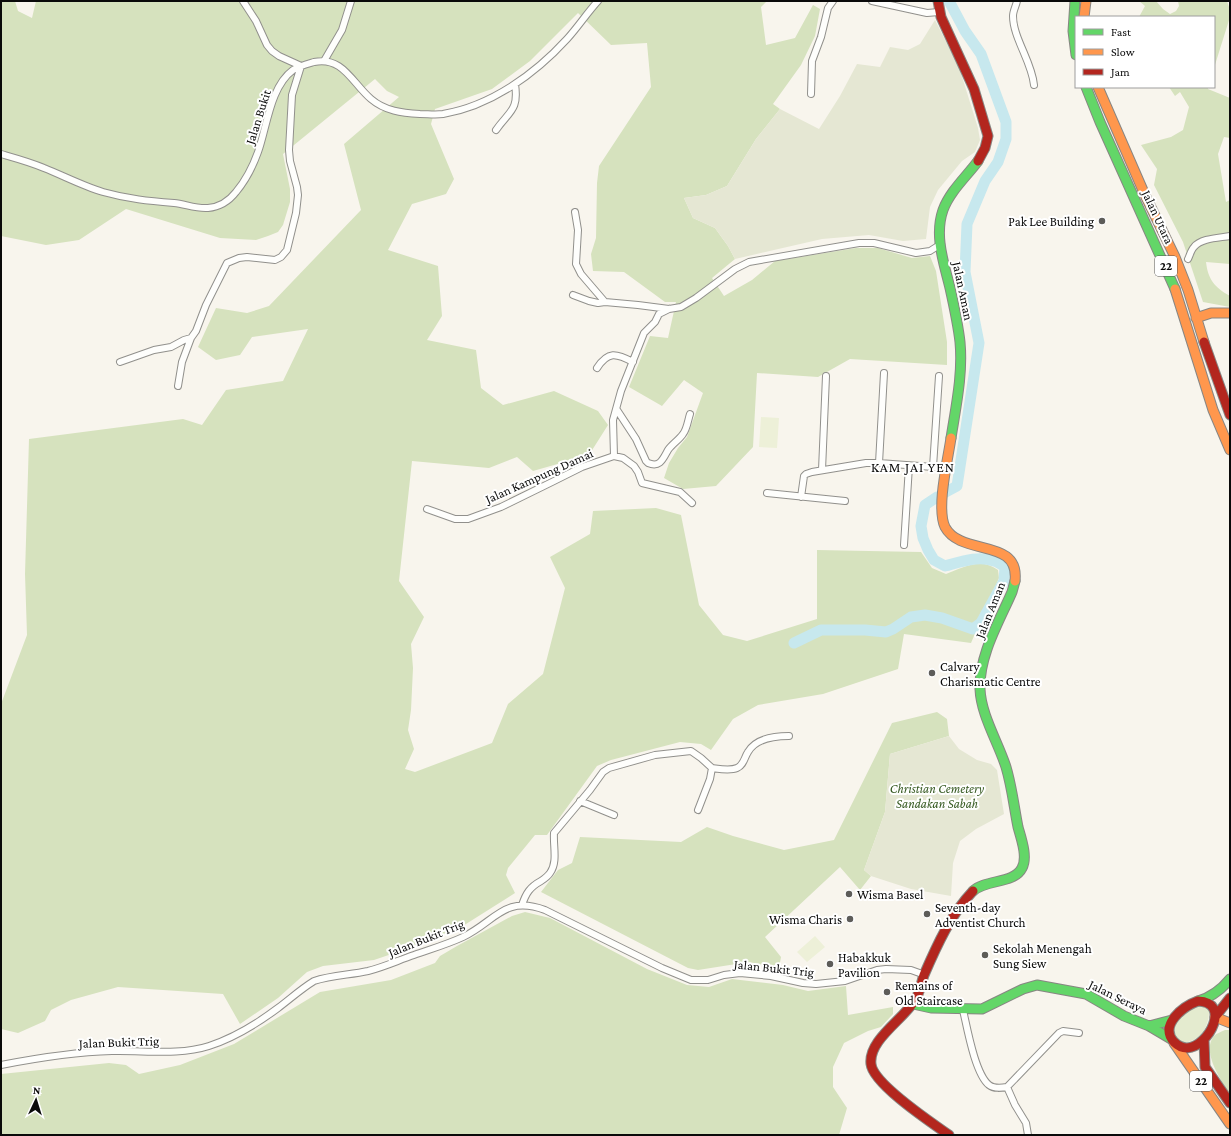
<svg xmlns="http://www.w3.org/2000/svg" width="1231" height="1136" viewBox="0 0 1231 1136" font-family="'Crimson Pro',serif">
<rect width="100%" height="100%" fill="#f8f5ed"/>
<path fill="#e4ebcf" d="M1201,1004l8,7c0,17 -9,30 -26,32l-9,-8c1,-21 10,-21 27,-31z"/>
<path fill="#d6e2be" d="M1,1h14l3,10 14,7 4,-17h731l-6,6 5,38 29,-7 18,-33 7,4 -5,27 -14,29 -28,39 7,5 -24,30 -29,47 -21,9 -22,3 9,20 22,10 13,18 7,13 -23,19 12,18 28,-16 23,-19 81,-13h22l34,10 18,-2 6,15 11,71v23l-97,-6 -32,18 -61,-4 -4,74 -37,39 -33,3 -19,-11 5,-15 9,-15 9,-11 16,-44 -19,-13 -22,26 -33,-19 21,-51 18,2 8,-36h-11l-41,-30 -31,-1 -2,-17 5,-16 1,-55 2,-17 52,-79 -4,-44 -36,2 -33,-32 -48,48 -38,28 -57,20 -4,15 23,55 -8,15 -34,10 -24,46 50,16 4,50 -15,24 49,10 5,38 22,17 51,-14 44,20 10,14 -19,30 -56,16 -16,-14 -28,11 -77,-7 -13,120 25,36 -13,27 2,24 -2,42 -3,20 6,19 -9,20 10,3 77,-29 16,-39 35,-30 22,-86 -15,-31 40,-23 3,-23 63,-3 25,7 18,90 24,30 24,6 70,-22v-69l104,2 11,16 14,6c18,-7 35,-17 52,-4l1,8 -28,65 -67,-9 -6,35 -75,25 -65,11 -25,14 -22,31 -10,-6 -21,-2 -69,18 -14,6 -50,69h-12l-27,33 -2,7 9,18 -49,31 -45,20 -47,16 -51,6 -16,6 -29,26 -38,26 -17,-30 -105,-7 -47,13 -20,10 -6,11 -27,12 -17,-4v-325l26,-69 -2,-61 4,-135 154,-20 19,6 24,-35 57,-9 25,-52 -56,8 -12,18 -24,5 -18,-13 18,-39 31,5 22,-7 92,-96 -17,-66 55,-47 -12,-6 -12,-12 -92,75 7,35v13l-7,23 -5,7 -10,4 -12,4 -36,-2 -94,-29 -47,31 -33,5 -45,-9z
M1139,1h17l7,8 7,5 6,-3 3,-5 -1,-5h49l3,9v7l-16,51v-51h-75l6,-11z
M1169,87h39v2l22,9v40l-6,-1 -6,17 8,48 4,-2v64l-24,-2c2,17 8,25 24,34v11l-27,-5 -20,-60 -29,-57 3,-16 -16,-24 30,-8 12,-7 6,-23 -9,-15 -5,4z
M937,712l10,7 2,17 -59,18 -5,58 -21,58 7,6 -11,14 -20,-23 -75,70 16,20 -2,11 -30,-6 -51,8 -10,-2 -147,-76 17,-22 14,-7 8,-26 101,5 26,-15 26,9 51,14 50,-10 58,-117z
M525,912l25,6 97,51 40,16 22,2 23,-8 51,6 25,6 38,-5 2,29 45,-8v7l-12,13 -13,4 -24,12 -11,24v20l14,21 -8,27h-838v-61l108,-11 17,2 13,9 41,-9 54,-21 86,-52 71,-12 44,-17 5,-7 17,-10 55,-30z
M1225,1030h5v64c-9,-13 -29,-43 -16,-58 3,-3 7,-4 11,-6z"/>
<path fill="#e5e7d3" d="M935,20l24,47 19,61 2,12 -5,12 -13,9 -24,29 -8,17 -4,32 -23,2 -34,-6 -47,4 -87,20 -7,-13 -13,-18 -22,-10 -9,-20 22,-3 21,-9 29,-47 24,-30 39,20 21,-33 17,-32 23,3 10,-20 18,3 12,-6z
M949,736l10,13 18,11 14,4 6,6 7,44 -28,15 -16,12 -7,22 -2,33 -40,-7 -40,-13 -7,-6 21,-58 5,-58z"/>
<path fill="#edf0d8" d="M761,417l18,1 -2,30 -18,-1z
M815,936l10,11 -18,15 -10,-10z"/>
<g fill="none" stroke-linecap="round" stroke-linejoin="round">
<path stroke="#c7e8ee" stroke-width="11" d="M944,493l13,-7 22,-143 -14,-71 2,-48 18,-43 13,-19 8,-23v-17l-25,-68 -16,-23 -16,-30
M794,643l27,-13h44l21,2 7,-3 18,-12 14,-2 17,3 31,11 8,-6 23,-42 1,-14c-3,-2 -7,-5 -11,-6 -16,-6 -34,1 -49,5l-11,-6 -6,-10 -5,-12 -2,-12 4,-21 12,-8"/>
<defs>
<path id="street" d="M872,1l55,12 12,-1
M1017,1c-1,5 -4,10 -4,15 0,22 19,46 21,69
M324,61l18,-31 9,-29
M811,94l1,-33 9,-24 7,-29 5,-7
M496,130c13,-19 23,-19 19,-46
M1,154c14,4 29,8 43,14 20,8 39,18 59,24 25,7 46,9 71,11 11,1 22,6 34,5 12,-1 21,-7 28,-16 10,-12 17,-26 22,-40 9,-25 12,-65 35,-82 6,-4 14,-6 21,-8 29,-6 38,21 57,37 14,12 31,14 49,15 8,0 15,1 23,0 48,-8 92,-40 124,-75 11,-12 20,-26 31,-38
M575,212l3,18 -2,34 5,10 24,28
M1188,259c2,-4 3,-9 6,-12 7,-9 25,-9 36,-11
M573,295l16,6 9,2 7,-1 33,3 31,4 12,-2 15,-9 39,-29 14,-7 110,-19h15l42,10 14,-2 11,-7
M120,362l34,-12 17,-3 13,-7 7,-2 5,-7 10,-26 21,-42 12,-5 8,-1 28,3 6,-3 6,-7 9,-37 2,-18 -1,-8 -7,-26 -1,-11 3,-55 9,-29 -22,-10 -7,-5 -5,-6 -11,-24 -13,-20
M597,368c11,-17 19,-15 36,-6
M178,386l4,-24 9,-24
M617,410l19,29 10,22 2,2c12,5 15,-4 20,-13 4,-6 11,-10 15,-16 4,-5 5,-14 7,-20
M614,456l-1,-36 8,-29 23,-58 11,-11 4,-8 10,-5
M879,463l5,-90
M933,467l6,-91
M822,470l4,-94
M767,493l78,8
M801,497l3,-21 2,-2 6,-2 54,-9h13l68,5
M427,509l28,10h13l33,-12 51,-25 30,-15 32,-11 9,2 11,8 4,6 4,11 38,9 12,11
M904,545l5,-79
M712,768c8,1 18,3 25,0 7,-3 7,-10 11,-16 8,-14 27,-16 41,-16
M580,801l34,14
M522,905c4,-12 8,-18 19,-24 3,-2 7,-5 9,-8 8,-11 3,-27 4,-40l36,-43 13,-18 6,-4 46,-13 36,-4 10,7 11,10 -2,11 -12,31
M963,1010c4,17 12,64 26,75 5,4 12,3 18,2l52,-54 4,-2 16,2
M1,1065c36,-7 74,-13 111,-14 32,-1 66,5 97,-5 24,-8 49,-23 69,-38 12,-9 23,-19 36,-27 18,-6 36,-6 54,-10 16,-4 31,-11 46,-16 17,-6 34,-11 49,-18 33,-16 41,-42 82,-27l117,58 29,12h17l16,-5 16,-2 31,3 32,7 13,1 29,-3 32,-11 9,-1 25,1 14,5
M1007,1087l8,18 11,18 2,12"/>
<path id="fast" d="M1075,1l-2,30 3,24
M1086,87l14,35 75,167
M951,438c5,-32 12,-64 9,-96 -2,-18 -6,-36 -10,-54 -6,-25 -16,-52 -7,-78 7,-19 24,-34 35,-49
M973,891c13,-12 41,-7 49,-23 6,-11 -1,-30 -4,-41 -4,-20 -6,-40 -12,-60 -8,-25 -25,-52 -26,-78 -1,-34 19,-67 32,-97l3,-11
M1198,1001c14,-4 23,-11 32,-22
M913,1004l18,4 51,1 41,-20 14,-4 49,9 38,22 25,10 22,13
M1149,1026l23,-6"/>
<path id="slow" d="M1084,17l2,-16
M1098,87l47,108 30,62 13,33 16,52
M1175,289l38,121 17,40
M1196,318l15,-5h19
M951,438c-3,21 -15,70 -6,89 16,30 75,10 70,54
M1215,1017l15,6
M1174,1043l56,81"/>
<path id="jam" d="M938,1l3,16 33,72 14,47 -3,12 -7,13
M1204,342l26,73
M1198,1001c33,1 12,45 -11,47 -5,0 -10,-3 -13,-6 -16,-17 10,-36 24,-41z
M1215,1017l15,-19
M1204,1040l1,27 25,36
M949,1135c-17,-12 -76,-51 -78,-71 -3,-24 33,-45 44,-64 5,-7 6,-17 9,-25 13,-30 27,-61 49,-84"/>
</defs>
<use href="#street" stroke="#91908c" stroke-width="8"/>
<use href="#fast" stroke="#888683" stroke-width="11"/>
<use href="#slow" stroke="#888683" stroke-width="11"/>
<use href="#jam" stroke="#888683" stroke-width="11"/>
<use href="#street" stroke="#fefefc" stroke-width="6"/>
<use href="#fast" stroke="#63d668" stroke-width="9"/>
<use href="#slow" stroke="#ff974d" stroke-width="9"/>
<use href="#jam" stroke="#b3261e" stroke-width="9"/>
</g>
<g fill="#5d5c59" stroke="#fff" stroke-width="1.5">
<circle cx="1102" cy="221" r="4"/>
<circle cx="932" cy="673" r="4"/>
<circle cx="849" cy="894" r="4"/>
<circle cx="927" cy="914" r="4"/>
<circle cx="850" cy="919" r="4"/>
<circle cx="985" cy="955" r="4"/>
<circle cx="830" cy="964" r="4"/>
<circle cx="887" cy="992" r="4"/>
</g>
<g text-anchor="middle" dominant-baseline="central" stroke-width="4" stroke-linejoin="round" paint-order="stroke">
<g fill="#fff" stroke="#545454" stroke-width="1">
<rect x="1155" y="256" width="22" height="20" rx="3"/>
<rect x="1190" y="1071" width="22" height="20" rx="3"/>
</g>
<g font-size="12" font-weight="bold" fill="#0a0a0a">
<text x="1166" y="266">22</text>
<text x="1201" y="1081">22</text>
</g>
<g font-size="13" fill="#0a0a0a" stroke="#fff">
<text transform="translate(258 117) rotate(-72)">Jalan Bukit</text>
<text transform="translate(1158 217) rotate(65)">Jalan Utara</text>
<text transform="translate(963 291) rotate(78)">Jalan Aman</text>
<text transform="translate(539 476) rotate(-24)">Jalan Kampung Damai</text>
<text transform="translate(990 610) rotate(-68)">Jalan Aman</text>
<text transform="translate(426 938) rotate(-22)">Jalan Bukit Trig</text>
<text transform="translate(774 968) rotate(6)">Jalan Bukit Trig</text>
<text transform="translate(1118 997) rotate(26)">Jalan Seraya</text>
<text transform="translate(119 1042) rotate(-2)">Jalan Bukit Trig</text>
</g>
<g font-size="13" fill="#0a0a0a" stroke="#fff" text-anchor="start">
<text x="1094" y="221" text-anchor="end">Pak Lee Building</text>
<text x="940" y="666">Calvary<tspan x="940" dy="15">Charismatic Centre</tspan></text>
<text x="857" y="894">Wisma Basel</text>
<text x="935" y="907">Seventh-day<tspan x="935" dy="15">Adventist Church</tspan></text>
<text x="842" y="919" text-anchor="end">Wisma Charis</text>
<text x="993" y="948">Sekolah Menengah<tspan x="993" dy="15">Sung Siew</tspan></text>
<text x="838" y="957">Habakkuk<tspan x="838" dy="15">Pavilion</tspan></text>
<text x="895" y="985">Remains of<tspan x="895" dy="15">Old Staircase</tspan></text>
</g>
<g font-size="13" font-style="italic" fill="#365a21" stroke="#fff">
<text x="937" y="788">Christian Cemetery<tspan x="937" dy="15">Sandakan Sabah</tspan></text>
</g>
<g font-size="14" letter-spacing="1" fill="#0a0a0a" stroke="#fff">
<text x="913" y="467">KAM JAI YEN</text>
</g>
</g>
<rect width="1231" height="1136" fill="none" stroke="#0a0a0a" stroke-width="4"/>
<rect x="1075" y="16" width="140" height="72" fill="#ffffff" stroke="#9d9d9d"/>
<rect x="1083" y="29" width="20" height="6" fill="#63d668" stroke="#9d9d9d"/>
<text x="1111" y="36" font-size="12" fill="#0a0a0a">Fast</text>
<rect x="1083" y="49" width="20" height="6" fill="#ff974d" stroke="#9d9d9d"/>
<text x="1111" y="56" font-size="12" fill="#0a0a0a">Slow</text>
<rect x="1083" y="69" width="20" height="6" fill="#b3261e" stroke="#9d9d9d"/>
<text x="1111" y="76" font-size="12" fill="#0a0a0a">Jam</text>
<g transform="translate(36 1100) rotate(4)" stroke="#ffffff" stroke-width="3" paint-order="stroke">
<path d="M0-3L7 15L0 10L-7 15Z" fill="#0a0a0a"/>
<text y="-6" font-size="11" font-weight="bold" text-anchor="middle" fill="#0a0a0a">N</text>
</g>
</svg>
